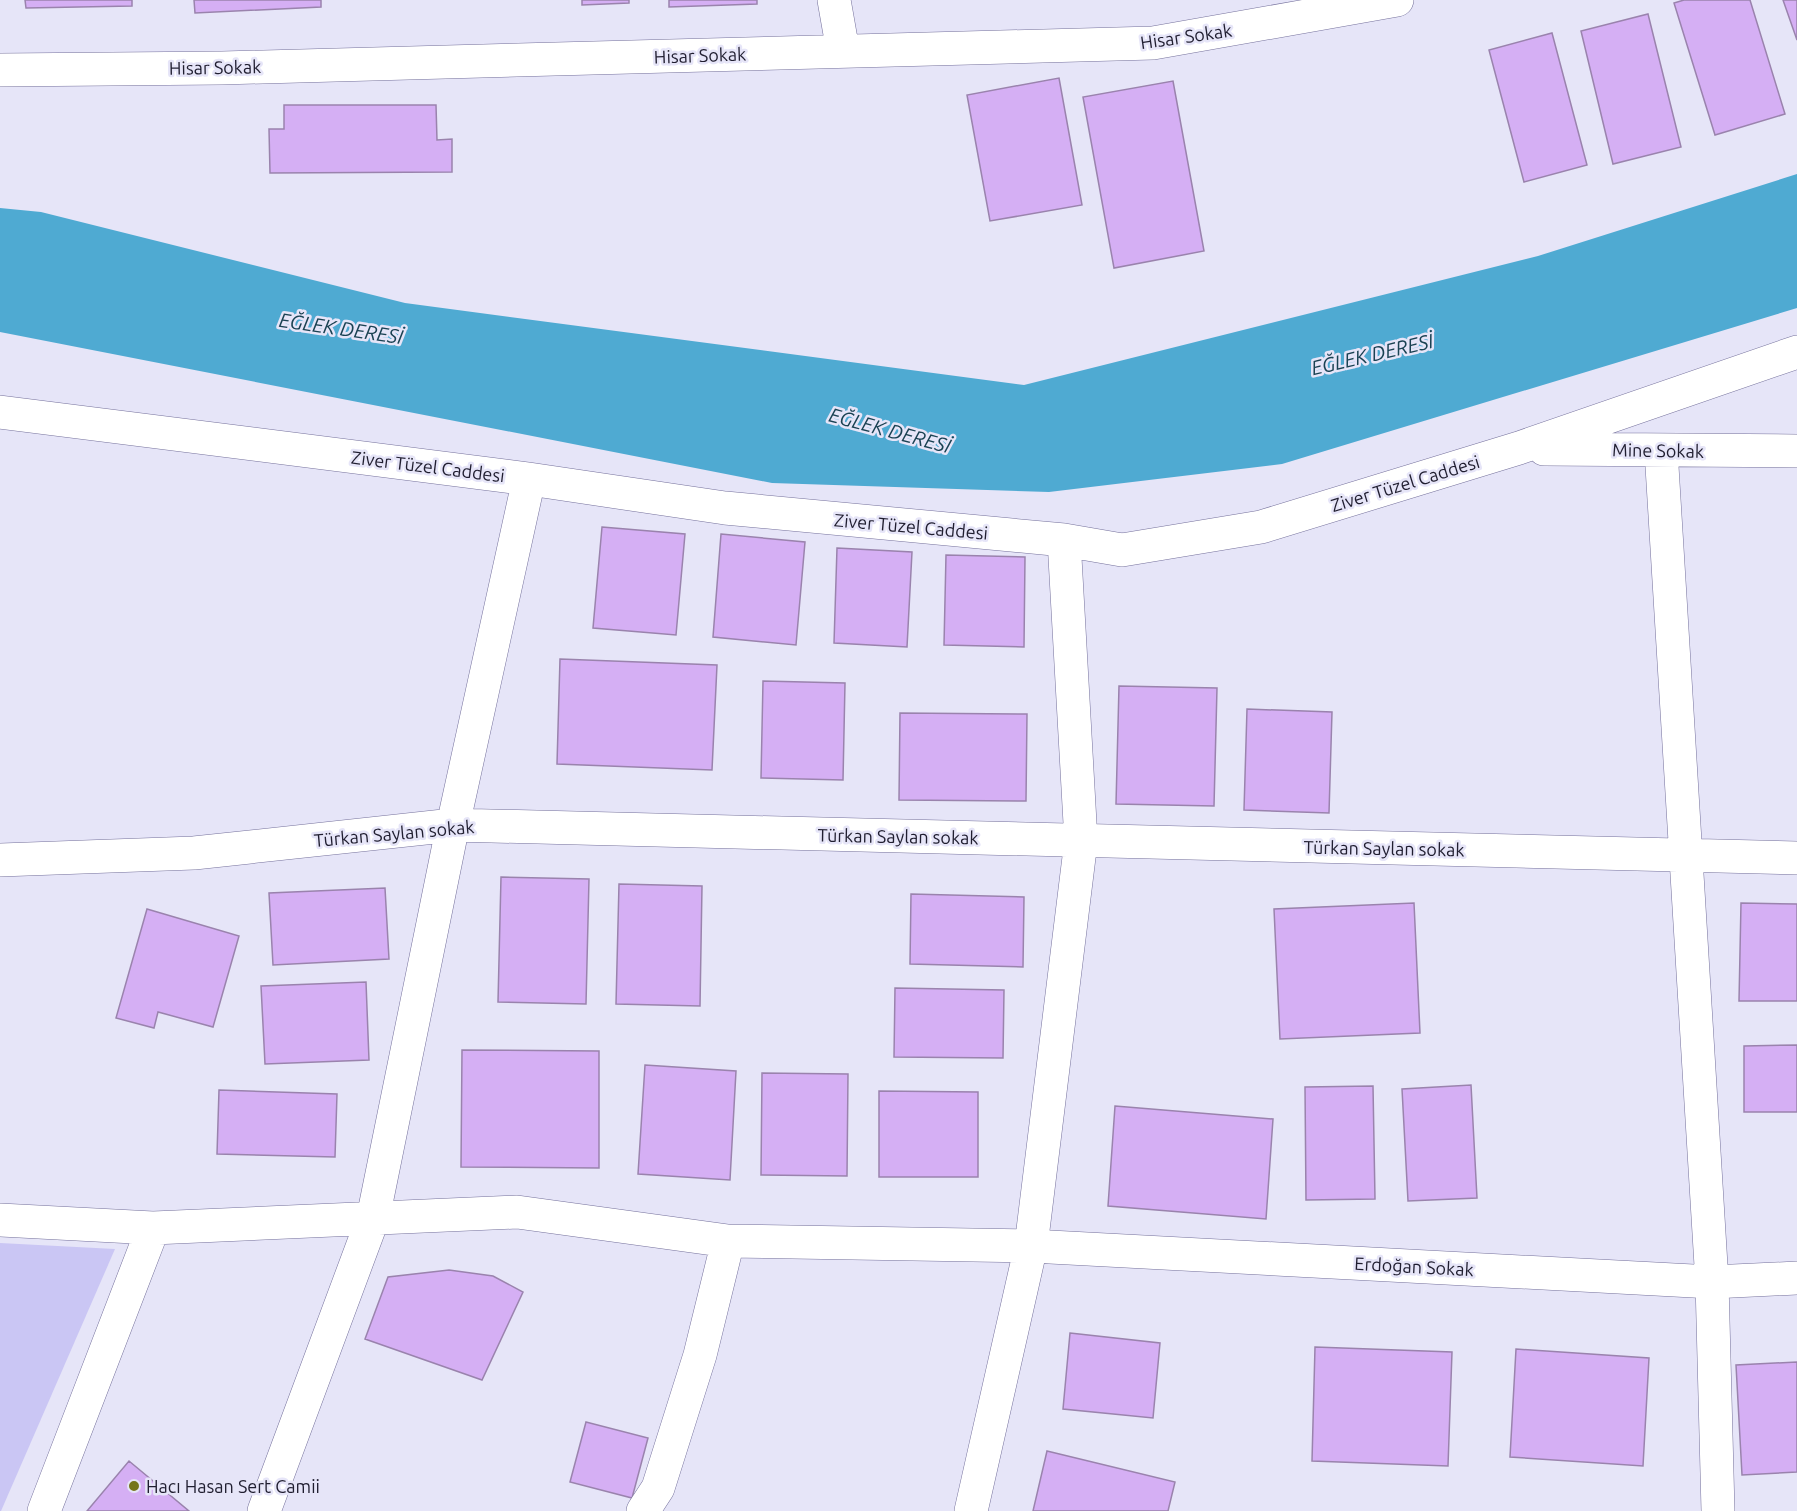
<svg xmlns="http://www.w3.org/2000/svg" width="1797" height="1511" viewBox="0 0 1797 1511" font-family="Ubuntu,sans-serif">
<rect width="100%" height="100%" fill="#e6e5f8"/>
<path fill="#cac6f4" d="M0,1243l115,6 -114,262h-1z"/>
<path fill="#4faad2" d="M1797,174v134l-515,156 -233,28 -277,-9 -772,-151v-124l41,4 364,91 619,82 514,-129z"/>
<path fill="#d5aff4" stroke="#9a83ad" stroke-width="1.5" d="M25,0h107v6l-106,2z
M194,0h127v7l-126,6z
M582,0h47v3l-47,2z
M669,0h88v4l-88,3z
M1684,0h66l35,114 -70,21 -41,-132z
M1783,0h14v40z
M1648,14l33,133 -68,17 -32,-133z
M1552,33l35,132 -63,17 -35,-132z
M1059,78l23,127 -92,16 -23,-126z
M1173,81l31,170 -90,17 -31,-171z
M284,105h152l1,35 15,-1v33l-182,1 -1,-44h15z
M602,527l83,7 -9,101 -83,-7z
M721,534l84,8 -9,103 -83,-8z
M837,548l75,4 -5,95 -73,-4z
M946,555l79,2 -1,90 -80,-2z
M560,659l157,6 -5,105 -155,-6z
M763,681l82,2 -2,97 -82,-2z
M1119,686l98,2 -3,118 -98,-2z
M1247,709l85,3 -3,101 -85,-3z
M900,713l127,1 -1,87 -127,-1z
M501,877l88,2 -3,125 -88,-2z
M619,884l83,2 -2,120 -84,-2z
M385,888l4,71 -116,6 -4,-72z
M911,894l113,3 -1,70 -113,-3z
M1414,903l6,130 -140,6 -6,-130z
M1741,903l56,1v97h-58z
M147,909l92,27 -26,91 -55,-15 -4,16 -38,-10z
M366,982l3,78 -104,4 -4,-78z
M895,988l109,2 -1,68 -109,-1z
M1797,1045v67h-53v-66z
M462,1050l137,1v117l-138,-1z
M645,1065l91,6 -6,109 -92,-6z
M762,1073l86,1 -1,102 -86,-1z
M1471,1085l6,113 -69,3 -6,-112z
M1373,1086l2,113 -69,1 -1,-113z
M219,1090l118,4 -2,63 -118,-3z
M879,1091l99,1v85h-99z
M1115,1106l158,13 -7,100 -158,-13z
M449,1270l44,6 30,16 -41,88 -117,-41 23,-62z
M1070,1333l90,10 -7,75 -90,-9z
M1315,1347l137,5 -4,114 -136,-5z
M1516,1349l133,9 -6,108 -133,-9z
M1797,1362v110l-55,3 -6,-110z
M586,1422l62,16 -16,60 -62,-16z
M1047,1451l128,31 -7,29h-135z
M129,1461l60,50h-102z"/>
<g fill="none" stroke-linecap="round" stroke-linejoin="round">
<defs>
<path id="minor" d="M834,0l9,51
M0,70l222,-2 931,-25 244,-43
M0,412l529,67 196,29 339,32 58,10 139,-23 258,-79 278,-96
M1544,449l253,2
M1661,450l51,832 6,229
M0,860l194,-7 259,-28 1344,33
M0,1220l153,8 364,-16 211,29 303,5 681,36 85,-4
M44,1511l109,-283
M264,1511l109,-293 80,-393 76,-346
M643,1511l15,-23 42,-133 28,-114
M971,1511l60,-265 50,-405 -17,-301"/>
</defs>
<use href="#minor" stroke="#75719c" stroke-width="34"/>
<use href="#minor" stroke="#fff" stroke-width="33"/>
</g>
<circle fill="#75751a" stroke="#e6e5f8" stroke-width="2" cx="134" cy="1486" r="6"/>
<g text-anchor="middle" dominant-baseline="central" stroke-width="5" stroke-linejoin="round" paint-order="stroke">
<g font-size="18" fill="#201e30" stroke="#e6e5f8">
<text transform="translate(1186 36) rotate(-8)">Hisar Sokak</text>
<text transform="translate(700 55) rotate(-2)">Hisar Sokak</text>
<text transform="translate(215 67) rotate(-1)">Hisar Sokak</text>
<text transform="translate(1658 450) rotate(1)">Mine Sokak</text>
<text transform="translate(428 466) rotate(7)">Ziver Tüzel Caddesi</text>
<text transform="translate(1405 483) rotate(-17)">Ziver Tüzel Caddesi</text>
<text transform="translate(911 526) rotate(5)">Ziver Tüzel Caddesi</text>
<text transform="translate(394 833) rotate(-5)">Türkan Saylan sokak</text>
<text transform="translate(898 836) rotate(1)">Türkan Saylan sokak</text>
<text transform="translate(1384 848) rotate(1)">Türkan Saylan sokak</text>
<text transform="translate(1414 1266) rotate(3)">Erdoğan Sokak</text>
</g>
<g font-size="18" fill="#201e30" stroke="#e6e5f8" text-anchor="start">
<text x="146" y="1486">Hacı Hasan Sert Camii</text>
</g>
<g font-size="20" font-style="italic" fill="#1a4253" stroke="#e6e5f8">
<text transform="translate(341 328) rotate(8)">EĞLEK DERESİ</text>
<text transform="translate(1372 354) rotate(-13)">EĞLEK DERESİ</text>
<text transform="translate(890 430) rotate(15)">EĞLEK DERESİ</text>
</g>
</g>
</svg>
